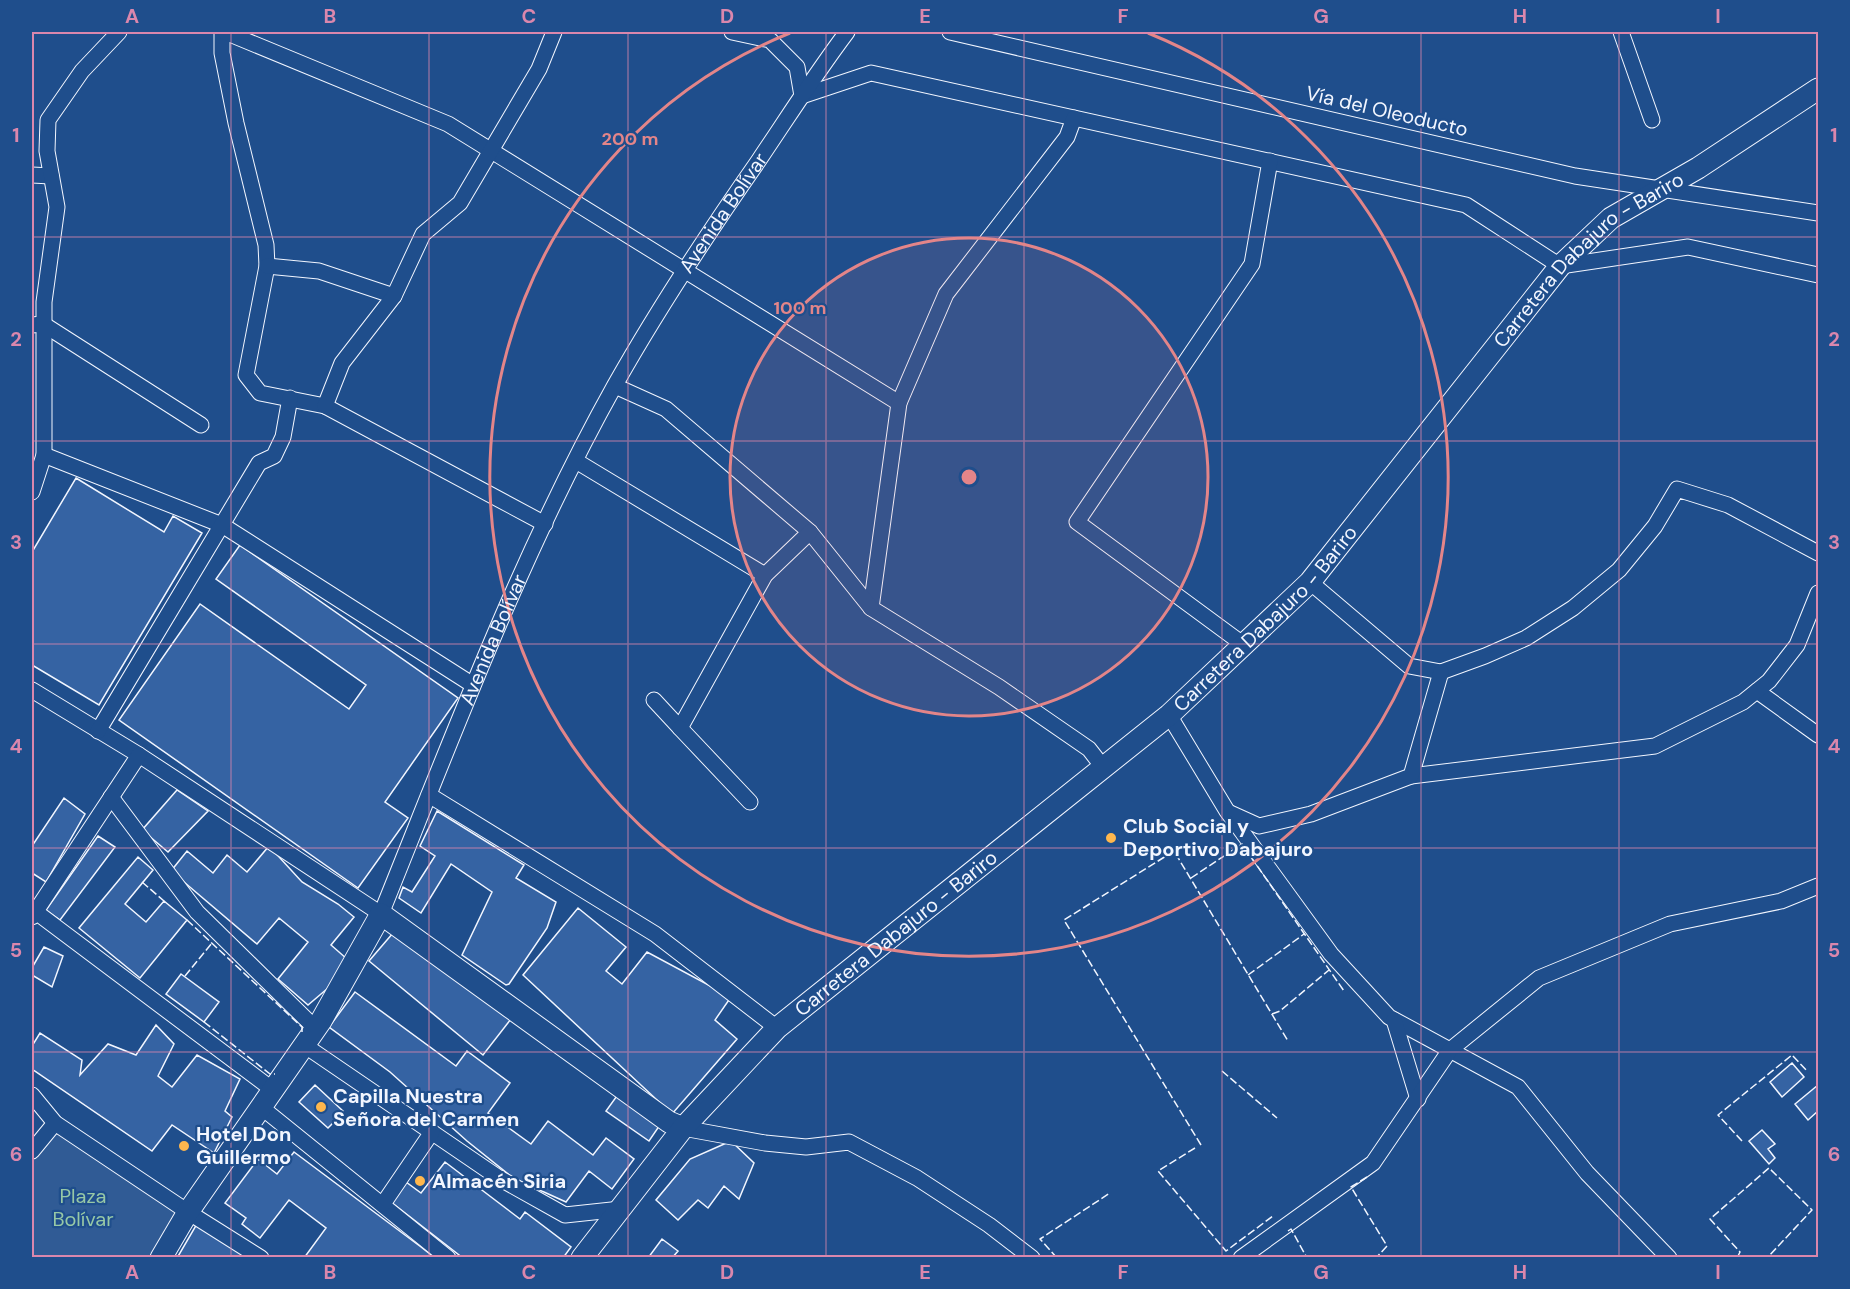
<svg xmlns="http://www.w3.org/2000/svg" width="1850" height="1289" viewBox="0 0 1850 1289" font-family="'DM Sans',sans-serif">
<rect width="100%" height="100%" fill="#1f4e8c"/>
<path fill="#305b95" stroke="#a8bbd7" stroke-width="1.5" d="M55,1129l128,83 -29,45h-122v-98z"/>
<path fill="#3563a3" stroke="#f2f6ff" stroke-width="1.5" d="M76,478l88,54 9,-16 29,17 -103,172 -67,-40v-113z
M240,545l218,153 -73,104 23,16 -50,70 -239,-168 81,-116 149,105 17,-24 -150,-106z
M177,790l31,21 -40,41 -26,-22z
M64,798l21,16 -39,68 -14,-9v-27z
M437,811l87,54 -8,13 40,24 -9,26 -38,56 -3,1 -44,-30 30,-63 -41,-28 -30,49 -22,-15 4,-11 9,5 23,-36 -15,-10z
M98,836l17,11 -55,73 -14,-10z
M269,846l33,36 36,22 16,13 -23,28 16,14v13l-39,33 -30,-26 30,-37 -29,-24 -22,26 -86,-73 16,-20 26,22 14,-18 20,17z
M138,857l15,13 -28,34 21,18 18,-21 23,19 -47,58 -61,-50z
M578,908l48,39 -20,24 16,13 25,-32 84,45 -16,23 22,19 -65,75 -149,-139z
M393,933l118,86 -28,36 -114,-94z
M44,947l19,9 -11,31 -20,-12v-10l1,1z
M181,974l38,28 -15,20 -38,-28z
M355,992l101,74 11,-15 43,32 -22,30 43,31 17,-23 45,34 13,-17 28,21 -22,30 -23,-18 -23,31 -53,-24 -46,-37 -77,-69 -61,-45z
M156,1025l18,19 -16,32 14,11 25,-32 43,24 -15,32 7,6 -18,36 -42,-28 -20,26 -120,-82v-23l8,-13 42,27 -2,15 28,-31 28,11z
M1792,1063l12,14 -22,20 -12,-15z
M315,1085l28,26 -4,4 3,3 -5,6 -3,-2 -6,6 -29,-26z
M1818,1085v26l-10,9 -13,-16z
M619,1093l43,29 -13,19 -43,-30z
M1762,1130l13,14 -7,5 7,9 -6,6 -20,-23z
M731,1141l23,22 -15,36 -15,-13 -16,22 -10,-8 -20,20 -22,-20 34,-41z
M294,1152l127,95 14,11h-131l22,-30 -37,-28 -29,38 -18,-14 4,-6 -21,-15 33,-44 19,15z
M445,1162l75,57 5,-7 46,35 -8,11h-100l-72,-56 15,-20 15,11z
M198,1222l54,36h-75z
M662,1239l16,12 -6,7h-24z"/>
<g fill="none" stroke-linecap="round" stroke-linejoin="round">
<defs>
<g id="street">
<path d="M222,32v21l14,70 30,122 1,21 -21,109 14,18 65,13 220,118"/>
<path d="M225,32l223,92 451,279"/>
<path d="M732,32l38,8 27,27 5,29 69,-23 595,132 94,61 128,-19 130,28"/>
<path d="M950,32l625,144 243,37"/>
<path d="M1621,32l31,88"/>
<path d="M1074,118l-7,19 -121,157 -47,109 -28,205 128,79 90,62 14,18"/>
<path d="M32,175l19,1"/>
<path d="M267,266l52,5 75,25"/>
<path d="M32,325l11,-1 158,101"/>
<path d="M615,386l51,23 144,123 61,76"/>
<path d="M325,406l17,-43 52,-67 29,-62 37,-31 79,-134 15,-37"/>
<path d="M44,455l178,70 251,160"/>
<path d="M576,461l189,114"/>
<path d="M32,492l12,-37v-153l13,-95 -10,-56 1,-31 34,-49 37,-39"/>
<path d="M1310,582l99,84 32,6 44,-16 41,-18 47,-30 46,-38 36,-44 22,-37 51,16 90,48"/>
<path d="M1244,645l-167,-123 175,-258 18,-103"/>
<path id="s1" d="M32,690l107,65 242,159c72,-178 140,-361 234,-529 44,-78 93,-152 144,-225 29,-43 57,-87 88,-128"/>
<path d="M1757,691l61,44"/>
<path d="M654,700l26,28 85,-153 45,-43"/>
<path d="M1169,715l58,96 104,143 58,63 129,70 69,86 82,85"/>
<path d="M680,728l70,74"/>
<path d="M98,731l161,-268 15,-7 9,-19 7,-39"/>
<path d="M1411,776l244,-30 88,-44 26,-21 28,-36 21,-52"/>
<path d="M429,795l226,139 122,94"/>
<path d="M111,797l86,115 119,117"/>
<path d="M1228,812l31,14 52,-12 100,-38 30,-104"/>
<path d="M32,909l241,181"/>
<path d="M32,917l107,-162"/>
<path d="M1394,1020l24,79"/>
<path d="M304,1045l195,133 66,37 56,-6"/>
<path d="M32,1095l23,28 133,89 73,46"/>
<path d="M261,1107l187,151"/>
<path d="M683,1128l82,15 41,4 43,-5 68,36 72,47 43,33"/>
<path d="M32,1151l23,-28"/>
<path d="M383,1204l49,-72"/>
<path d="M1241,1258l132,-95 77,-113 89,-72 131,-54 111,-23 37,-15"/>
</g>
<g id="secondary">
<path d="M161,1258l27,-46 133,-191 60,-107 288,208 14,6"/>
<path id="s2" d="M582,1258l101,-130 94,-100 392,-313 141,-133 250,-316 51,-48 87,-50 120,-79"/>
</g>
</defs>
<use href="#street" stroke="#f2f6ff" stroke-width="17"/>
<use href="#secondary" stroke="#f2f6ff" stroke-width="23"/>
<use href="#street" stroke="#1f4e8c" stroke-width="15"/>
<use href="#secondary" stroke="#1f4e8c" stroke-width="21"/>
<path stroke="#f2f6ff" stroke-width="1.5" stroke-dasharray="8 3" stroke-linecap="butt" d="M1191,878l51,-34 102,147
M142,882l22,19
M187,920l115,107v8
M1248,975l56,-41
M185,976l27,-33
M1272,1014l8,-3 49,-41
M204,1022l66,52h5
M1222,1071l55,47
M1742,1141l-24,-26 74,-60 15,16
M1201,1145l-137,-225 110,-69 114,190
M1195,1148l-37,23 68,80 47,-35
M1367,1177l-16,10 36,59 -11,12
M1288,1231l3,-2 16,29
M1057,1258l-17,-19 70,-46
M1737,1258l3,-6 -30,-33 59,-51 43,42 -45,48"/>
</g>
<path fill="none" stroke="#da87ad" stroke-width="1.5" stroke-opacity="0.55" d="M231,32v1226M429,32v1226M628,32v1226M826,32v1226M1024,32v1226M1222,32v1226M1421,32v1226M1619,32v1226M32,237h1786M32,441h1786M32,644h1786M32,848h1786M32,1052h1786"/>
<circle cx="969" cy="477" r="239" fill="#e38589" fill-opacity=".12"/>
<g fill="none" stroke="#e38589" stroke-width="3">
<circle cx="969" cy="477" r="239"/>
<path d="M1148 33A479 479 0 1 1 790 33"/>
</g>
<g fill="#ffb74d" stroke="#1f4e8c" stroke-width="2">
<circle cx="1111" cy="838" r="6"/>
<circle cx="321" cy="1107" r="6"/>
<circle cx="184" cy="1146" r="6"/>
<circle cx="420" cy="1181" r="6"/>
</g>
<g text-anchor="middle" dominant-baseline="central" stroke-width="4.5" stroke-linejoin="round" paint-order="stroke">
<g font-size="20" fill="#f2f6ff" stroke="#1f4e8c">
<text transform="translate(1387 111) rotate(13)">Vía del Oleoducto</text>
<text stroke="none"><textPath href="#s1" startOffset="1197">Avenida Bolívar</textPath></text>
<text stroke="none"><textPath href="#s2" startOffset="1426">Carretera Dabajuro - Bariro</textPath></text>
<text stroke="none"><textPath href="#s2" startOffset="940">Carretera Dabajuro - Bariro</textPath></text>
<text stroke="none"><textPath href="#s1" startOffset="711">Avenida Bolívar</textPath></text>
<text stroke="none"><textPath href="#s2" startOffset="454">Carretera Dabajuro - Bariro</textPath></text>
</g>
<g font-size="20" font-weight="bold" fill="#f2f6ff" stroke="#1f4e8c" text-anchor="start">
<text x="1123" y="826">Club Social y<tspan x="1123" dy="23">Deportivo Dabajuro</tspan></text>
<text x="333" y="1096">Capilla Nuestra<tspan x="333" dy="23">Señora del Carmen</tspan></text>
<text x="196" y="1134">Hotel Don<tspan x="196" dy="23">Guillermo</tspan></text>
<text x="432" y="1181">Almacén Siria</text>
</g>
<g font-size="20" fill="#97c8a6" stroke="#1f4e8c">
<text x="83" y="1196">Plaza<tspan x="83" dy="23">Bolívar</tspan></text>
</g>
</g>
<circle cx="969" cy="477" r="9" fill="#e38589" stroke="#1f4e8c" stroke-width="3"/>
<g font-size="18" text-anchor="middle" font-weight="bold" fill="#e38589" stroke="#1f4e8c" stroke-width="4.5" stroke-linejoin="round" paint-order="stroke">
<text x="630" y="145">200 m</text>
<text x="800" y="314">100 m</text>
</g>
<rect width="1850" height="1289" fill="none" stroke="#1f4e8c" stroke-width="66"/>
<rect x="33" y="33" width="1784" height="1223" fill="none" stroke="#da87ad" stroke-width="2"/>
<g font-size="20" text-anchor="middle" font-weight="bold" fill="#da87ad">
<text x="132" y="23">A</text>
<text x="330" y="23">B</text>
<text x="529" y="23">C</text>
<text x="727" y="23">D</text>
<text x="925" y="23">E</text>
<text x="1123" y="23">F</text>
<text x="1321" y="23">G</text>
<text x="1520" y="23">H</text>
<text x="1718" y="23">I</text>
<text x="16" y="142">1</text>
<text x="1834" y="142">1</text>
<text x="16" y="346">2</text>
<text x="1834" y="346">2</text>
<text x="16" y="549">3</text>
<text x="1834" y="549">3</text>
<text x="16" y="753">4</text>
<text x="1834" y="753">4</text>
<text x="16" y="957">5</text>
<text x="1834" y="957">5</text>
<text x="16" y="1161">6</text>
<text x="1834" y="1161">6</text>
<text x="132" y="1279">A</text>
<text x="330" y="1279">B</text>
<text x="529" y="1279">C</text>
<text x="727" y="1279">D</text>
<text x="925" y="1279">E</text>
<text x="1123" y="1279">F</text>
<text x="1321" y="1279">G</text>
<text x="1520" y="1279">H</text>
<text x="1718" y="1279">I</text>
</g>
</svg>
